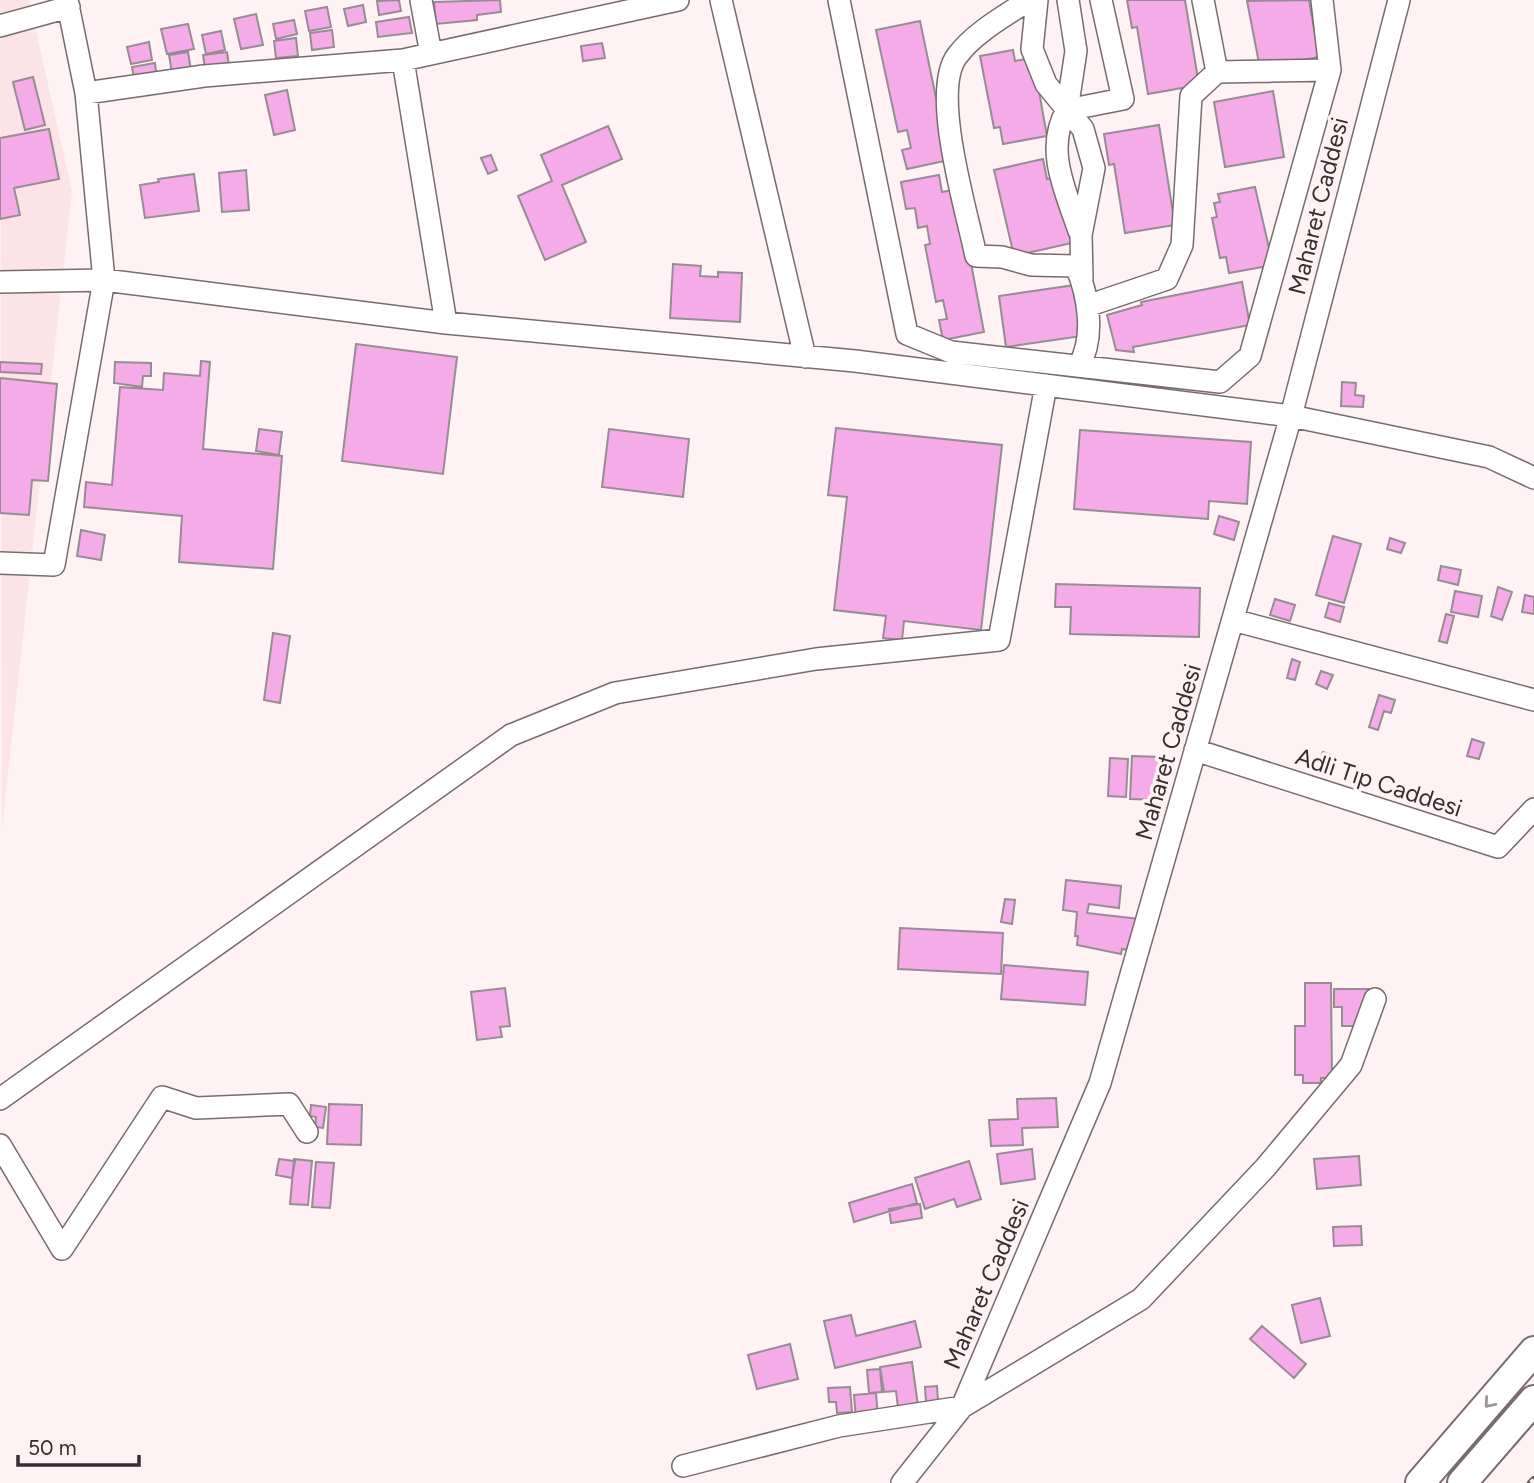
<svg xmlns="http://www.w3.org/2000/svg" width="1534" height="1483" viewBox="0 0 1534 1483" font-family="Figtree,sans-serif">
<rect width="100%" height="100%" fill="#fef2f4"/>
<path fill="#fbe3e7" d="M0,0h29l43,191 -70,636z"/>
<path fill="#f5abe7" stroke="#978c94" stroke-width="2" d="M399,0l2,11 -22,4 -2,-14z
M500,0l1,12 -24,3v5l-41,4 -2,-22z
M1127,0h58l14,85 -51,9 -11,-67 -5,1z
M1309,0l10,57 -59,11 -13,-67z
M363,5l3,17 -18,4 -4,-17z
M327,7l4,20 -22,4 -4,-20z
M256,14l7,31 -22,4 -7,-30z
M409,17l3,16 -34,4 -2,-15z
M294,20l3,14 -21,5 -3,-15z
M920,21l29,139 -42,9 -5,-19 9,-2 -4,-18 -9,2 -22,-102z
M188,24l6,25 -27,5 -6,-25z
M332,30l2,17 -22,3 -2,-17z
M221,31l4,19 -19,4 -4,-19z
M296,38l2,18 -22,2 -2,-17z
M149,42l3,18 -21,4 -4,-17z
M602,43l3,15 -22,3 -2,-15z
M1013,50l2,11 18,-3 14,78 -44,8 -3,-17 -6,1 -14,-72z
M188,52l4,24 -19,3 -4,-24z
M227,52l3,20 -24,3 -3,-20z
M155,63l2,17 -22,3 -3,-16z
M33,77l12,48 -20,5 -12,-48z
M287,90l8,40 -21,5 -9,-40z
M1273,91l11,66 -59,10 -11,-65z
M1159,125l16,100 -50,8 -11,-69 -5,1 -5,-31z
M608,126l14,33 -60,26 24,57 -41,18 -27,-64 34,-15 -11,-26z
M49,129l10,50 -45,9 6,27 -20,4v-81z
M491,155l6,15 -9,4 -7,-16z
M1043,159l4,20 14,-4 15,67 -62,14 -20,-86z
M246,170l3,40 -27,2 -3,-39z
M194,174l5,37 -54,7 -5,-33 19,-3 -1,-3z
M939,175l3,17 15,-3 27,143 -41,8 -4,-20 8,-1 -4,-19 -7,2 -11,-57 5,-1 -3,-18 -9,2 -3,-20 -9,1 -5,-27z
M1255,187l18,78 -44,8 -3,-16 -6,1 -8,-40 5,-1 -3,-14 6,-1 -2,-8z
M673,264l28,2 -1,10 18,1v-5l24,1 -2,49 -70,-4z
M1242,282l8,43 -117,22 1,5 -18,-2 -9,-35 35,-10 -1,-3z
M1075,285l7,51 -76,11 -7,-51z
M356,344l101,13 -14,117 -101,-13z
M201,361l9,1 -7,87 79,7 -9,113 -94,-7 3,-46 -98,-9 2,-25 26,3 8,-98 43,3 1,-17 36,3z
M0,362l42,2 -1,10 -41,-2z
M115,362l36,1v13h-8l-1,11 -28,-4z
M0,378l57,6 -9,97 -16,-1 -3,35 -29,-2z
M1342,382l14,1 -1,12 9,1 -1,11 -22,-1z
M836,428l166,17 -21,185 -77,-9 -2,19 -19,-2 3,-22 -52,-6 13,-113 -19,-2z
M259,429l23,3 -3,23 -23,-4z
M609,429l80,10 -6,58 -81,-10z
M1080,430l171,12 -4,62 -38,-3 -1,18 -134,-10z
M1219,516l20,6 -5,18 -20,-6z
M81,530l24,5 -4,25 -24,-4z
M1333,536l28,8 -17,59 -28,-8z
M1390,538l15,5 -4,10 -14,-4z
M1441,566l20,4 -3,15 -20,-5z
M1056,584l144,4 -1,49 -129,-3 1,-27h-16z
M1498,587l14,5 -10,28 -11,-4z
M1455,591l27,5 -4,21 -27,-5z
M1525,595l9,2v17l-12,-2z
M1275,599l20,6 -5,16 -20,-6z
M1329,603l15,4 -4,15 -15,-5z
M1446,614l8,2 -7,27 -8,-2z
M273,633l17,3 -10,67 -16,-3z
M1292,659l8,3 -5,18 -8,-2z
M1321,671l12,4 -6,14 -11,-5z
M1379,695l16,5 -4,13 -7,-2 -6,19 -9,-3z
M1472,739l12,4 -5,16 -12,-3z
M1323,752l12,5 -4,10 -12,-6z
M1132,756l29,1 -2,43 -29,-1z
M1110,758l18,1 -2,38 -18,-1z
M1066,880l55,6 -2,22 -30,-4 -2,9 52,6 -4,32 -13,-2 -1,5 -44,-9 1,-9h-3l2,-24 -14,-2z
M1005,899l10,1 -3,24 -11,-2z
M900,928l103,5 -2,41 -103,-5z
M1004,965l84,7 -3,33 -84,-6z
M1305,983h26l1,95h-11v5h-18v-8h-8v-49h10z
M505,988l5,38 -10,1 2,10 -25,3 -6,-48z
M1334,989h36v19h-10v18h-18v-19h-8z
M1056,1098l2,29 -36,1 1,17 -32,1 -2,-26 29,-1 -1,-20z
M329,1104l33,1 -1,40 -34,-1z
M311,1105l15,2 -3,21 -8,-1 1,-10 -6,-1z
M1032,1149l3,30 -34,5 -4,-30z
M1359,1156l2,29 -44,4 -3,-30z
M279,1159l16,2 -3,17 -16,-3z
M294,1159l18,2 -4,44 -18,-1z
M969,1161l12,38 -24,8 -3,-8 -29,10 -10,-31z
M316,1162l18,1 -4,45 -18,-1z
M912,1184l5,19 -63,19 -5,-19z
M920,1204l2,14 -31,5 -2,-14z
M1361,1226l1,19 -28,1 -1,-19z
M1320,1298l10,38 -29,7 -9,-38z
M851,1315l5,21 59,-15 6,26 -86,21 -11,-47z
M1262,1326l44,38 -12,14 -44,-39z
M790,1344l8,35 -41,10 -9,-34z
M912,1362l6,44 -20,2 -2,-17 -12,1 -4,-25z
M880,1369l2,23 -13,1 -2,-23z
M937,1386l1,15 -12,1 -1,-15z
M850,1387l2,25 -15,1 -1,-11h-7l-1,-14z
M876,1393l2,25 -22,2 -2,-25z"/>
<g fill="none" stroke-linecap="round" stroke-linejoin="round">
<defs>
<path id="minor" d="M67,0l19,93 18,187 342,43 409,38 436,55 198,41 45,21
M421,0l10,54
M721,0l84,357
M839,0l68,334 44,18 269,30 30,-26 80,-286 -8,-70
M1029,0c-24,16 -54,32 -72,56 -27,36 10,156 19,200l26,1 29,8 45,1c13,31 19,71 3,100
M1037,0l-5,49 14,35 37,45 11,39 -13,67 1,44
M1068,0l8,51 -9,59 56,-11 -22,-99
M0,26l69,-19
M403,60l43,263
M1217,72l113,-2
M86,93l118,-17 199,-16 275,-60
M1067,110c-23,39 -1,82 12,121
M0,282l104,-2 -50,285 -54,-2
M1087,306l80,-27 15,-34 9,-149 26,-24 -14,-72
M1233,620l301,80
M1195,750l303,97 36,-38
M0,1099l511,-364 104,-42 201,-34 183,-19 47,-255
M0,1145l62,104 100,-152 34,11 93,-4 18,28
M683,1466l156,-40 123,-19 179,-108 124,-131 86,-103 24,-66
M902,1483l60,-76 138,-324 191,-667 108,-416"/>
<path id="major" d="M1420,1483l114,-132
M1462,1483l72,-83"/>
</defs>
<use href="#minor" stroke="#786b6d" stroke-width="24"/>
<use href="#major" stroke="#786b6d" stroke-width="32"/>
<use href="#minor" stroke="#fff" stroke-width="21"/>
<use href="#major" stroke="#fff" stroke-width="28"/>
<defs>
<path id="rail" d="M1531,1483l3,-3"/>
</defs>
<use href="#rail" stroke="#60595a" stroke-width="8"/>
<use href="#rail" stroke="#fef2f4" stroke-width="5" stroke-dasharray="16" stroke-linecap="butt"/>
</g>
<defs><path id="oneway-chevron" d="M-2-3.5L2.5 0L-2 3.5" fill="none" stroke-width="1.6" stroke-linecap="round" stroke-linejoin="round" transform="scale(1.75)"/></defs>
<use stroke="#9a9798" href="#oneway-chevron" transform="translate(1489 1403) rotate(131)"/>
<g text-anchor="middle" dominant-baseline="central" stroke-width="7" stroke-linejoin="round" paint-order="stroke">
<g font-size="24" fill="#352f30" stroke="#fef2f4">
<text transform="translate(1318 206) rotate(-76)">Maharet Caddesi</text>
<text transform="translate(1168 752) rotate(-74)">Maharet Caddesi</text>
<text transform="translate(1379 782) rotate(18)">Adli Tıp Caddesi</text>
<text transform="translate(986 1284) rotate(-67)">Maharet Caddesi</text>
</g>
</g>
<path d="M18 1455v10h121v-10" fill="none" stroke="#352f30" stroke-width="3.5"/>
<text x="28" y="1455" font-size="21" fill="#352f30" stroke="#fef2f4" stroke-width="5" paint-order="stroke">50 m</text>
</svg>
